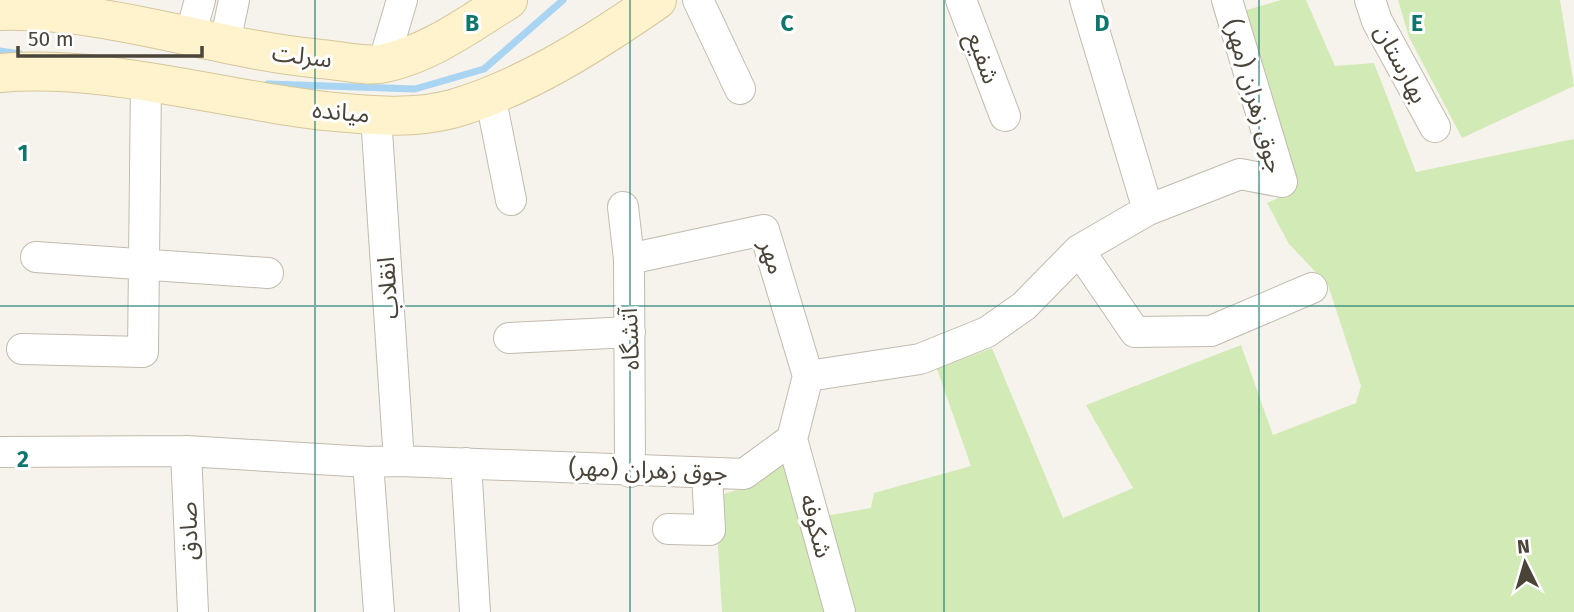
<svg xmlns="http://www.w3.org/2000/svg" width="1574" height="612" viewBox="0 0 1574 612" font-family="'Fira Sans','Noto Sans Arabic',sans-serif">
<rect width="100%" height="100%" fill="#f6f3ec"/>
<path fill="#d2eab5" d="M1281,0h25l29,66 39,-3 42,109 158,-33v473h-852l-4,-65 3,-52 38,-12 27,-25 28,60 57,-10 3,-15 97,-27 -34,-97 55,-21 71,170 70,-30 -47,-83 155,-60 32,90 83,-32 5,-17 -33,-101 -39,-41 -22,-41 22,-10 9,-12 -58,-169z
M1398,0h162l14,86 -112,52 -53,-101z"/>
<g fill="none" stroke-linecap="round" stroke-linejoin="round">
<path stroke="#a9d4f2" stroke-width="7" d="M0,51l20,3
M268,84l147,5 69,-20 79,-69"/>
<defs>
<path id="street" d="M698,0l42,89
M961,0l44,116
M1085,0l63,210
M1370,0l7,21 58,106
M190,36l10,-36
M225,43l9,-43
M383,64l19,-64
M490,95l21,105
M376,116l23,345
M623,207l6,52 1,213
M1079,250l56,82 76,-1 101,-43
M36,257l232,16
M629,259l135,-29 44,146
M509,338l121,-6
M22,349l121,3 3,-270
M792,439l48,173
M186,451l7,161
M0,452l186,-1 182,11 31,-1 345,13 48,-35 16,-63 112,-17 67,-27 37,-26 55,-56 69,-40 92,-36 42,8 -55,-182
M368,462l11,150
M466,463l9,149
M668,529l42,1 -3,-57"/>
<path id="secondary" d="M0,11c110,-3 213,38 321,48 19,1 46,9 64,4 46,-10 84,-39 123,-63
M0,73c108,-9 218,26 325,38 41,4 87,9 127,-2 73,-21 143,-66 205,-109"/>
</defs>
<use href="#street" stroke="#c2bbae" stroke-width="32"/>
<use href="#secondary" stroke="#d6c79b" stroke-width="40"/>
<use href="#street" stroke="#fff" stroke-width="30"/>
<use href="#secondary" stroke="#fff3cd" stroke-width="38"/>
</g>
<path fill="none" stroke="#0f766e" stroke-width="2" stroke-opacity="0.55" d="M315,0v612M630,0v612M944,0v612M1259,0v612M0,306h1574"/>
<g text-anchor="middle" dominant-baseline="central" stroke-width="6" stroke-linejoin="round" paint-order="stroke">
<g font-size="24" fill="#4b4439" stroke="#fff">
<text transform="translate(302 56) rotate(7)">سرلت</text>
<text transform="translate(983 58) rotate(70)">شفیع</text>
<text transform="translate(1401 64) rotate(62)">بهارستان</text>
<text transform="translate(1254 96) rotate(74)">جوق زهران (مهر)</text>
<text transform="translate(341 112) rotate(5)">میانده</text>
<text transform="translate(772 257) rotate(72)">مهر</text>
<text transform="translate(388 288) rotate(-94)">انقلاب</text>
<text transform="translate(630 339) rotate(-92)">آتشگاه</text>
<text transform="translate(648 470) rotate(2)">جوق زهران (مهر)</text>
<text transform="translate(816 526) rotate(75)">شکوفه</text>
<text transform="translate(189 531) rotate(-92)">صادق</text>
</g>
</g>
<g font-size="23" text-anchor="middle" font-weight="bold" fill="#0f766e" stroke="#fff" stroke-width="6" stroke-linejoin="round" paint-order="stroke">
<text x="472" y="31">B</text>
<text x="787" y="31">C</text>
<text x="1102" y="31">D</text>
<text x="1417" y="31">E</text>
<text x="23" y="161">1</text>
<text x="23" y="467">2</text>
</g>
<g transform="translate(1525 563) rotate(355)" stroke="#ffffff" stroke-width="5" paint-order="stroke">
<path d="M0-5L12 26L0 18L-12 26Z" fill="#4b4439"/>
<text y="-10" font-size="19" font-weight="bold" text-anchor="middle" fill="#4b4439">N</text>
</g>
<path d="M18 46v10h184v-10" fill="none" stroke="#4b4439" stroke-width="3.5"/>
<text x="28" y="46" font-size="21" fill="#4b4439" stroke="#ffffff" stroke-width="5" paint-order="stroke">50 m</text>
</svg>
